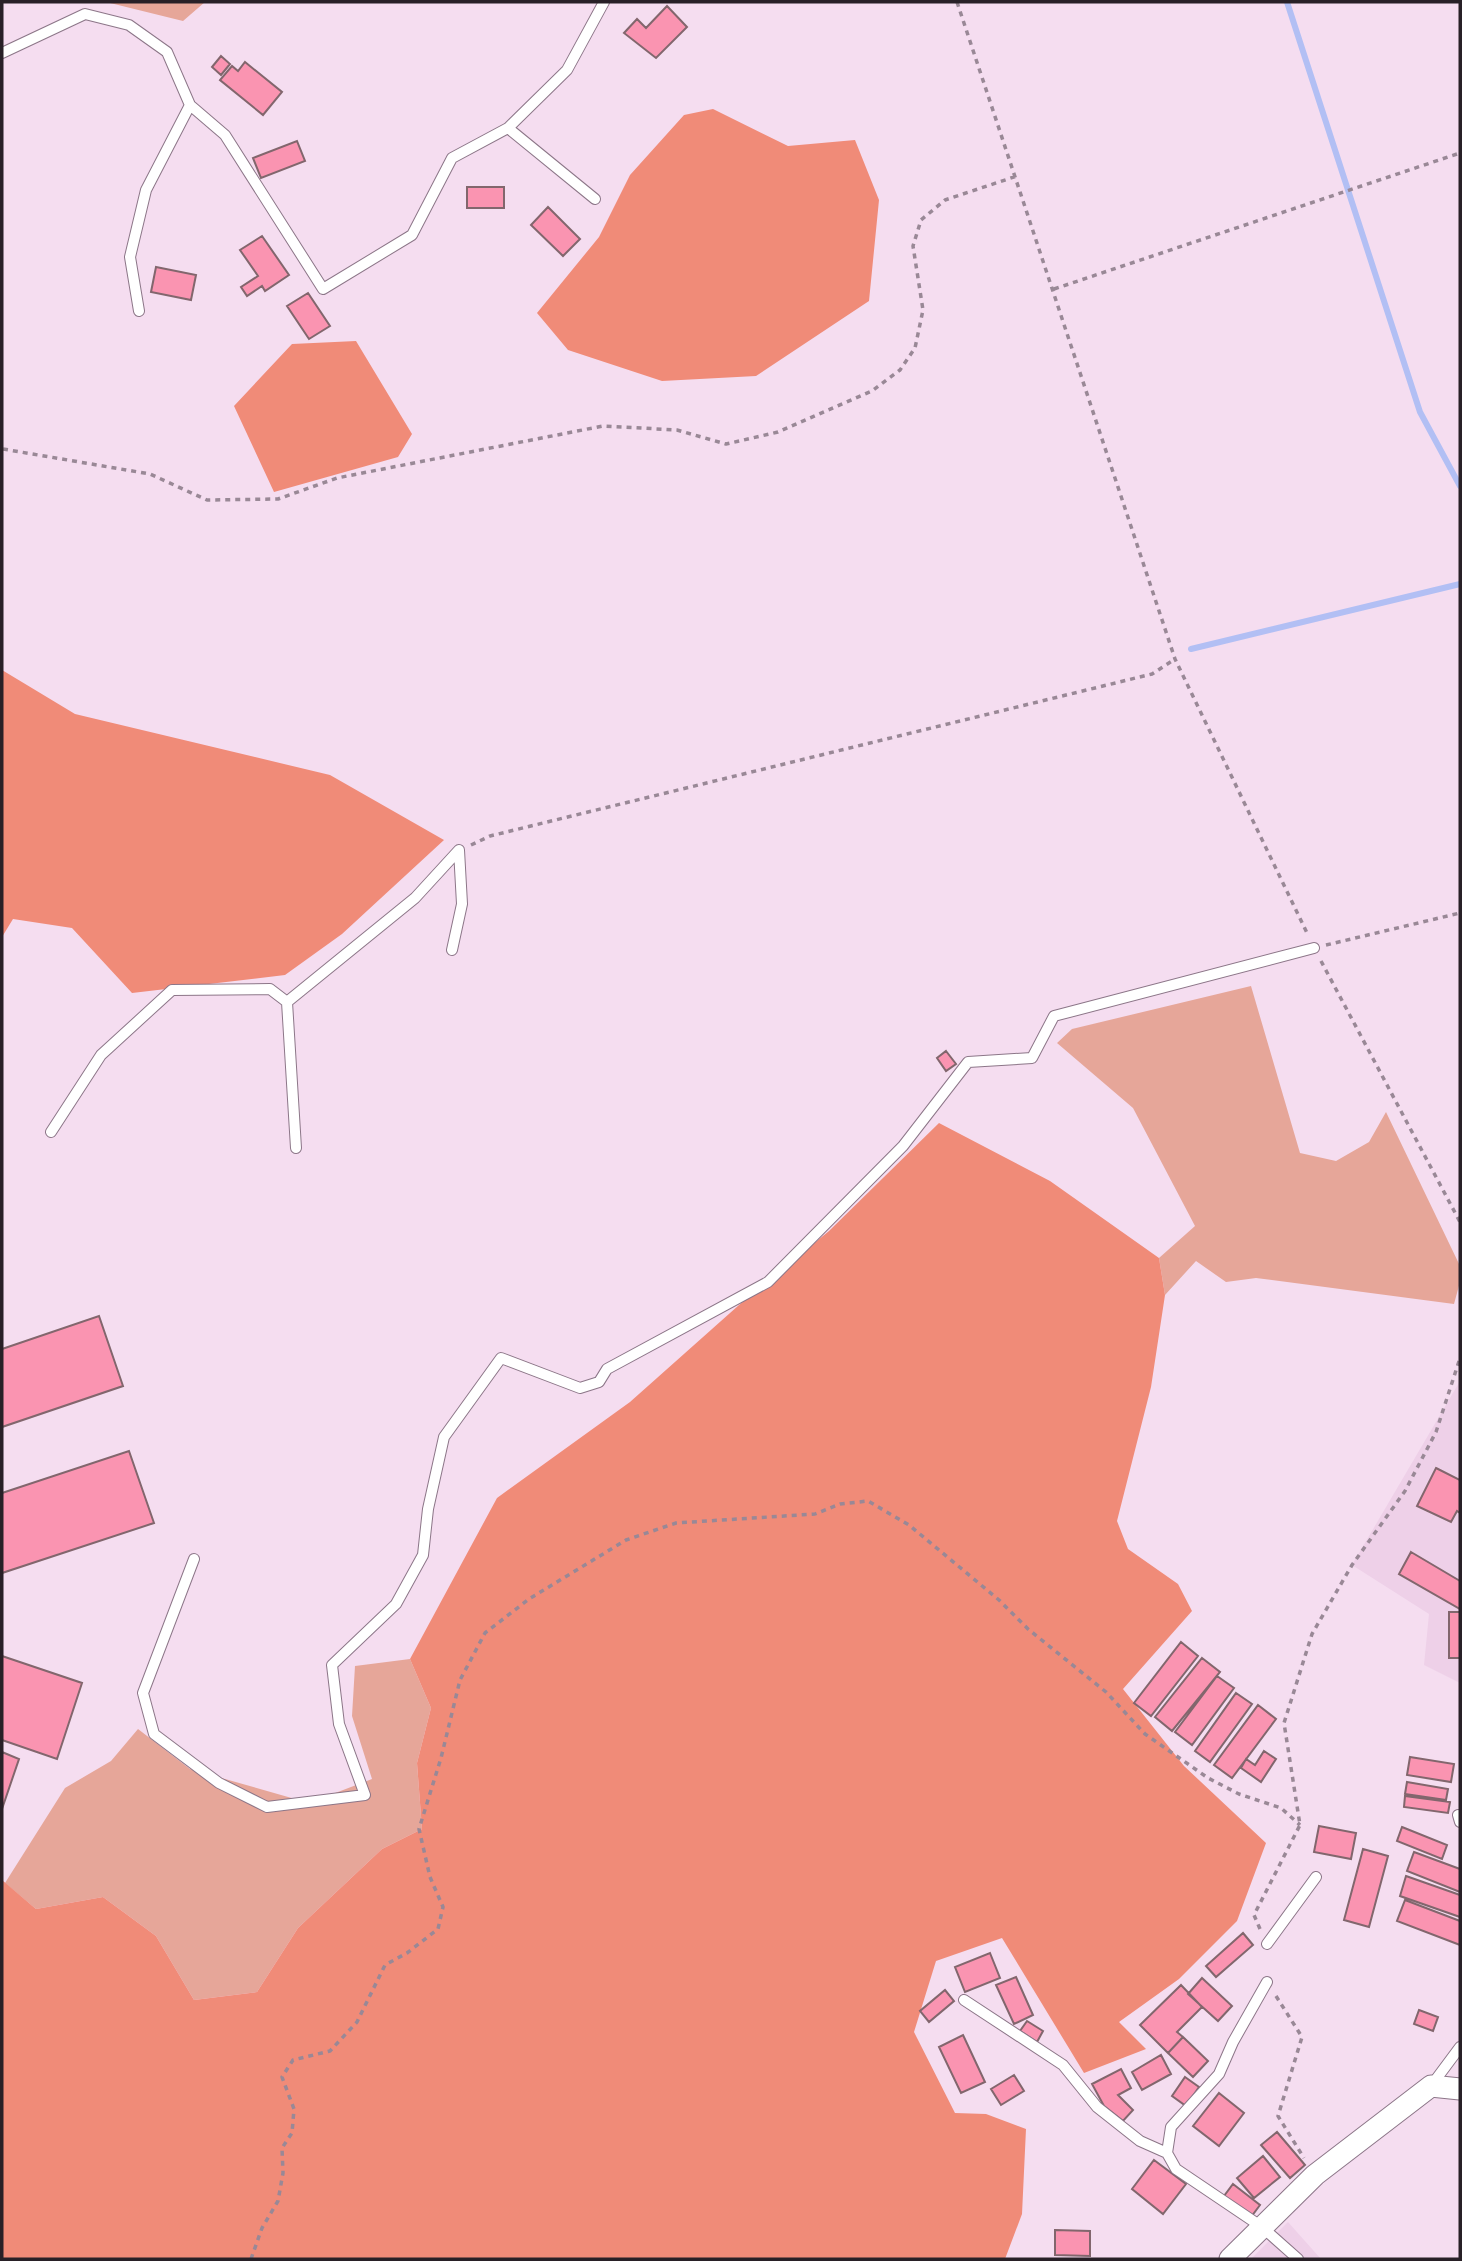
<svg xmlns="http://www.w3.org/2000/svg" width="1462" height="2261" viewBox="0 0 1462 2261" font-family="'Open Sans',sans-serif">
<rect width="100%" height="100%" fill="#f5ddf0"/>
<path fill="#eed0e8" d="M1460,1381v302l-36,-18 5,-51 -77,-49z
M1288,2222l33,37h-70z"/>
<path fill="#e6a699" d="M106,2h99l-22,19z
M1251,986l49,167 36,8 33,-19 17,-30 74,154v16l-6,22 -198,-26 -30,4 -30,-21 -31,34 -6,-37 36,-32 -62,-118 -76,-65 15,-14z
M410,1659l21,49 -14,55 5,66 -40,20 -84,79 -41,64 -63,8 -38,-64 -53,-39 -67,12 -31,-26 60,-95 46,-27 27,-32 52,40 119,34 63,-24 -20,-63 3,-50z"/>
<path fill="#f08b78" d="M713,109l75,37 67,-6 24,60 -10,101 -113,75 -94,5 -94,-31 -31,-37 62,-76 31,-62 54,-60z
M356,341l56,93 -14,23 -124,35 -40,-86 58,-62z
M2,670l73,44 255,61 114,65 -102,94 -57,41 -153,18 -60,-65 -59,-9 -11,18z
M939,1123l111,58 109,77 6,37 -14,92 -34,134 11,28 50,35 14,27 -69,78 61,77 82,77 -29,78 -58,58 -60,43 27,27 -62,24 -82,-135 -66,23 -22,71 41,81 31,1 40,15 -4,85 -17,45h-1003v-379l34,29 67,-12 53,39 38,64 63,-8 41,-64 84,-79 40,-20 -5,-66 14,-55 -21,-49 87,-161 133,-96 109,-97 90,-74z"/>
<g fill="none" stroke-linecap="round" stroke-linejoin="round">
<path stroke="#b2bff4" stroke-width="6" d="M1287,2l133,410 40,74
M1191,649l269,-65"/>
</g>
<path fill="#fa94b1" stroke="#82666d" stroke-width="2" d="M667,6l20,21 -31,31 -32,-25 13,-14 9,9z
M221,56l9,8 -9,11 -9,-8z
M245,62l37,30 -19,23 -43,-35 12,-14 6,5z
M297,141l8,20 -44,17 -8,-20z
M467,187h37v21h-37z
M548,207l32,32 -17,17 -32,-31z
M262,236l27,39 -24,16 -3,-5 -15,10 -6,-9 17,-11 -18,-26z
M156,267l40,8 -5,25 -40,-8z
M308,293l22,33 -21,13 -22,-33z
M946,1051l10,13 -10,7 -9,-13z
M99,1316l24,70 -121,41v-78z
M129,1451l25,72 -152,50v-80z
M1436,1468l24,12v33l-3,-2 -6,11 -34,-16z
M1411,1552l49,29v28l-61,-35z
M1449,1612h11v46h-11z
M1181,1642l17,14 -47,60 -17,-13z
M2,1656l80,27 -25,76 -55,-19z
M1202,1658l18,14 -48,59 -17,-14z
M1217,1676l17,12 -42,57 -17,-13z
M1236,1693l16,11 -42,58 -15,-11z
M1258,1705l18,14 -44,59 -18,-13z
M1264,1751l12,8 -15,23 -20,-14 5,-9 9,6z
M2,1752l17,7 -17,50z
M1410,1757l44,7 -3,18 -44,-7z
M1407,1782l41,7 -2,11 -41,-6z
M1405,1796l45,6 -2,11 -44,-6z
M1319,1826l37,7 -5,26 -37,-7z
M1402,1827l45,18 -5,14 -45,-18z
M1363,1849l25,7 -19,71 -25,-7z
M1414,1852l46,17v23l-53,-21z
M1406,1876l54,19v22l-60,-21z
M1405,1900l55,21v24l-63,-24z
M1243,1933l10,12 -37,32 -10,-11z
M990,1953l10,25 -35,14 -10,-25z
M1016,1977l17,38 -19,9 -18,-39z
M1202,1978l30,28 -14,15 -30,-27z
M1181,1985l21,22 -25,25 6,5 -15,16 -28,-28z
M945,1990l9,11 -25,21 -9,-11z
M1419,2010l19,7 -5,14 -19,-7z
M1027,2021l16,10 -6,11 -17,-11z
M963,2035l22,47 -24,11 -22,-46z
M1183,2037l25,24 -15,16 -25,-24z
M1161,2055l10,19 -29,16 -10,-18z
M1121,2069l10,19 -13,7 15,15 -10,11 -19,-15 -12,-22z
M1014,2075l10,16 -23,14 -10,-16z
M1185,2077l14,10 -13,19 -14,-10z
M1219,2093l25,20 -25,33 -26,-20z
M1277,2132l28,33 -15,13 -29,-33z
M1263,2156l17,21 -26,21 -17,-20z
M1154,2160l32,24 -23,30 -31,-25z
M1233,2184l27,21 -9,12 -27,-21z
M1055,2230l35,1v25l-35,-1z"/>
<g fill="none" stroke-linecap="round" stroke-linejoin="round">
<defs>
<path id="service" d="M2,53l83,-39 44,11 38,27 23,53 -44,85 -16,67 9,54
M190,105l35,30 98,154 89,-54 40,-77 56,-30 59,-58 37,-68
M508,128l87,71
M452,950l10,-46 -3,-54
M287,1002l128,-104 44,-48
M51,1132l50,-77 71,-65 98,-1 17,13 9,146
M194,1559l-51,134 11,41 65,49 48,24 98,-12 -26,-71 -7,-59 64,-61 27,-49 5,-46 16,-72 57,-79 79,30 19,-6 8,-13 161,-87 135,-136 65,-84 64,-4 22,-42 260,-68
M1458,1815l2,7
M1267,1944l49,-67
M1267,1982l-34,60 -14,32 -48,53 -4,26 9,16 86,58 36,32
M964,2000l99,65 34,42 43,34 27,12
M1431,2086l29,-39"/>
<path id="minor" d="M1230,2259l85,-84 116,-89 29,3"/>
</defs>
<use href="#service" stroke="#8c7688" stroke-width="12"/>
<use href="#minor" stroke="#8c7688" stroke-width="23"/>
<path stroke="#998896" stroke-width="3.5" stroke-dasharray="5 5" stroke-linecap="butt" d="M957,2l218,657 133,276
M1054,289l406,-136
M3,449l147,25 57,26 71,-1 59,-21 266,-52 74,4 49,14 52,-12 94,-41 28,-21 15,-22 8,-38 -10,-64 8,-26 24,-20 72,-24
M471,845l19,-9 662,-162 23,-15
M1326,945l134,-32
M1321,961l139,261
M1260,1929l-6,-14 46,-90 -16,-102 28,-89 40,-69 53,-74 31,-59 24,-74
M1276,1996l26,41 -24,79 26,42
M251,2259l11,-31 16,-27 5,-28 -1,-25 10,-15 2,-24 -12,-32 11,-17 37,-9 27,-29 28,-57 22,-12 31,-24 5,-22 -13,-30 -11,-48 22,-71 19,-78 25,-47 44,-34 97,-59 50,-17 139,-9 25,-10 28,-3 41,24 90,75 29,29 78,63 39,42 63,44 31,16 42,14 19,17"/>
<use href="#service" stroke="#fff" stroke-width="10"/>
<use href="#minor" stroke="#fff" stroke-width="21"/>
</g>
<rect width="1462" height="2261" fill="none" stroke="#282027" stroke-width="7"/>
</svg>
